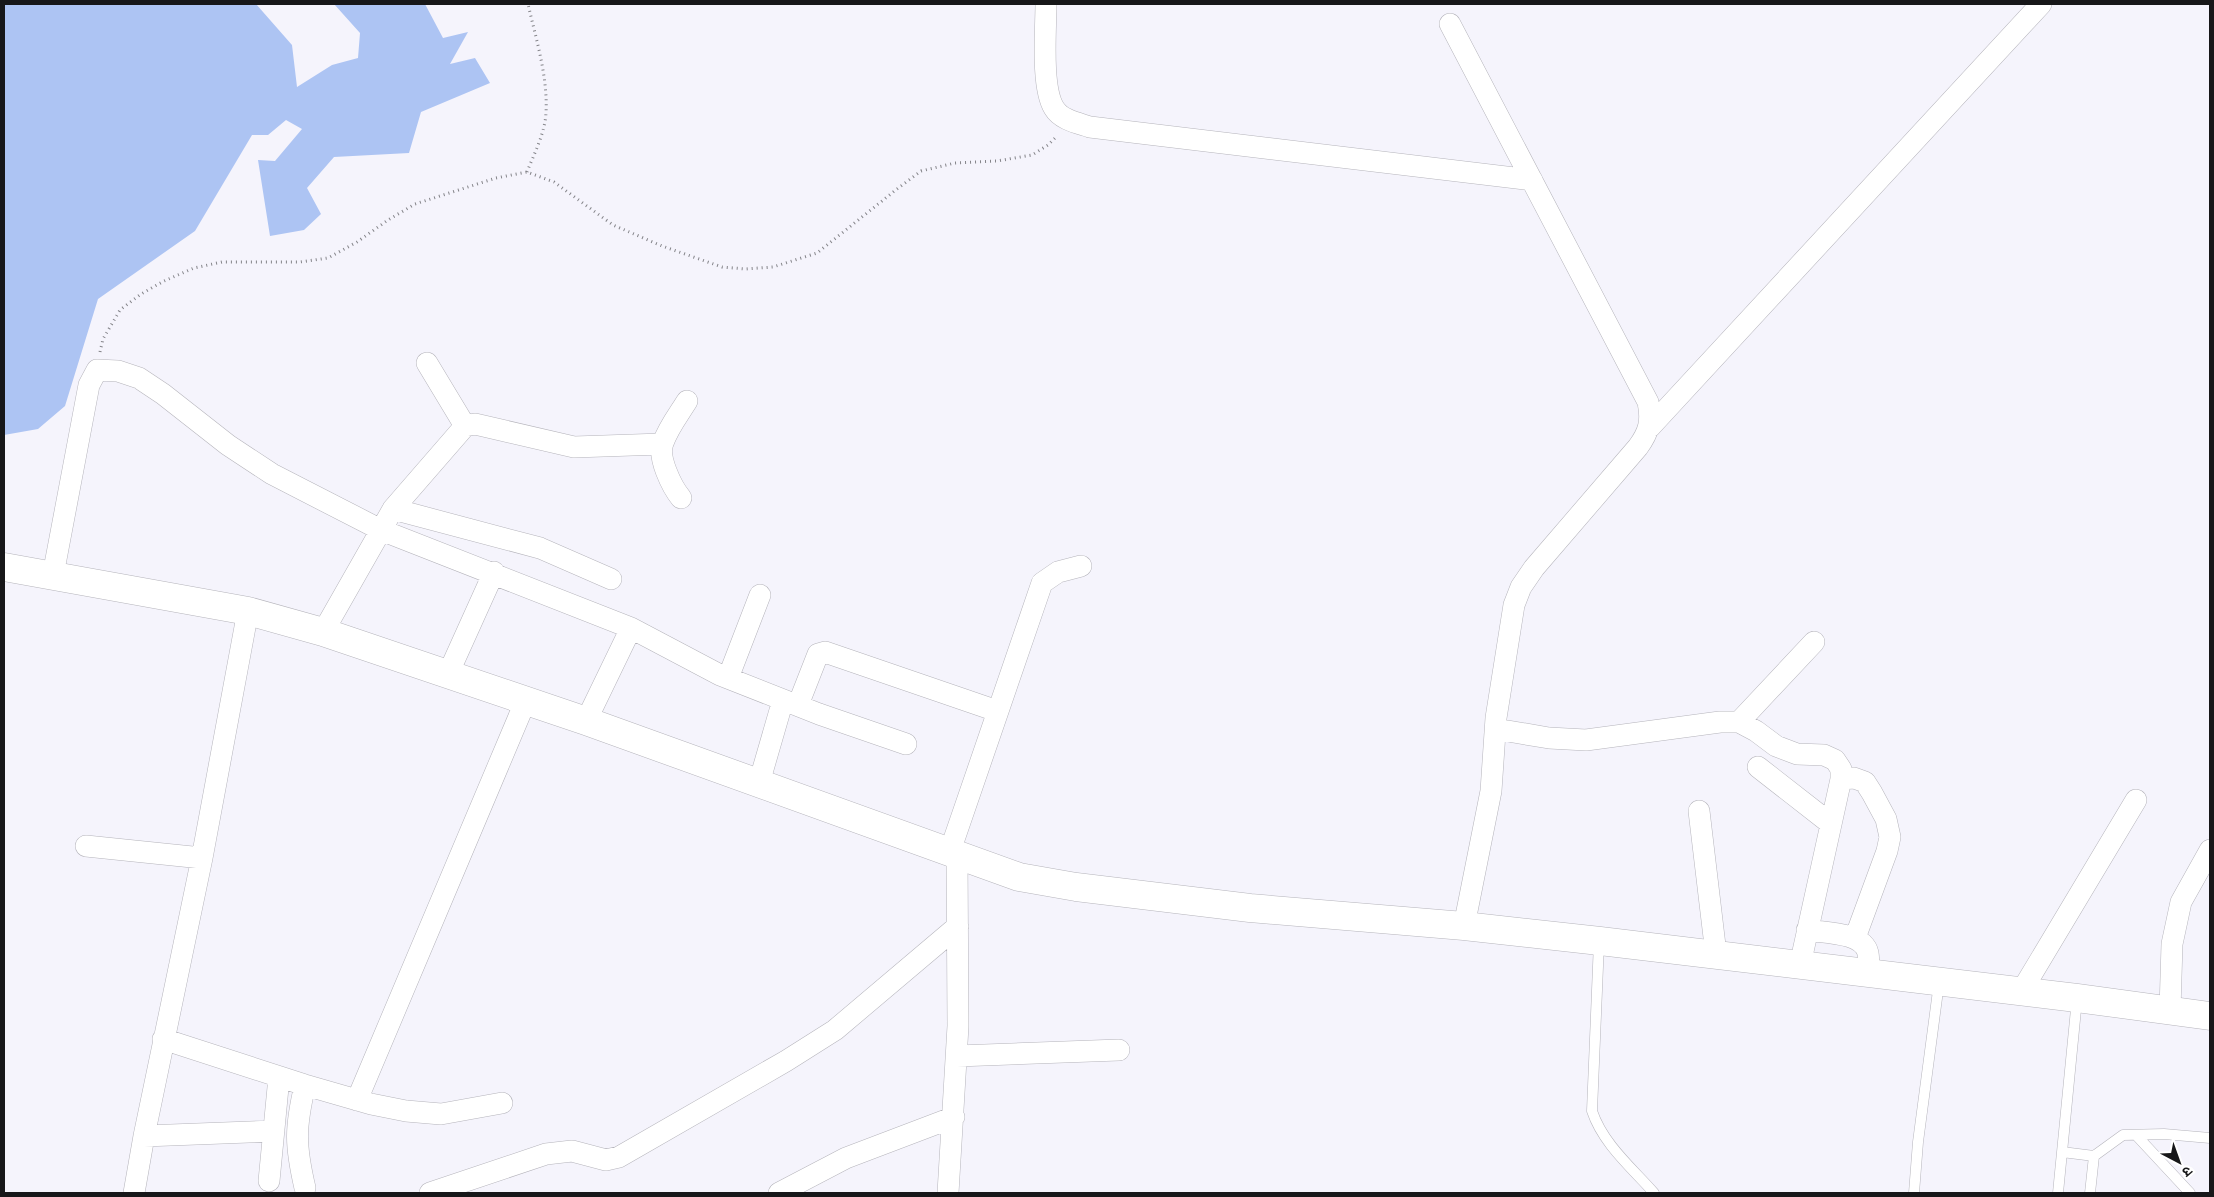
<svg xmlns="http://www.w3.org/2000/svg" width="2214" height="1197" viewBox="0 0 2214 1197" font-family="Quicksand,'Noto Sans Devanagari',sans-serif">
<rect width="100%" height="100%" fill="#f5f4fc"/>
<path fill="#adc4f3" d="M4,4h252l36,41 5,42 35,-22 26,-7 2,-25 -26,-29h91l18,34 25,-6 -18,32 25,-6 15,25 -69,29 -12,41 -75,4 -27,31 14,26 -17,16 -34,6 -12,-76 17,1 27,-32 -16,-9 -18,15h-16l-57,96 -97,68 -33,107 -27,23 -34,6z"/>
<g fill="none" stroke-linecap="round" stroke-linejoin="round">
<defs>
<path id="lane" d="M1599,942l-7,169c11,33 40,57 62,82
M2136,1135l54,58
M2062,1152l32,4 29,-21 41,-1 46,4
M1914,1193l4,-51 21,-159
M2058,1193l19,-194
M2090,1193l4,-37"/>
<path id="street" d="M1046,4c0,25 -5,83 8,104 7,12 24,15 36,19l442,53
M1450,24l198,378c4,19 1,30 -10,45l-104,121 -13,19 -7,18 -18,113 -5,73 -27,135
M427,363l38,63
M1650,427l391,-423
M681,498c-9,-11 -24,-41 -18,-55 5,-15 16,-29 24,-42
M393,509l147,39 71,31
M53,575l36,-190 8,-15 21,1 21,7 24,16 65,51 44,29 109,56 250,98 89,47 99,39 87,30
M323,632l70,-123 72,-83 10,-2 99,23 88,-3
M448,674l46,-102
M728,678l32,-83
M798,705l20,-51 7,-2 172,59
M586,721l45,-93
M1739,722l75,-80
M1496,729l53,9 37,2 134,-18h19l17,9 20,15 21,8 27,1 11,5 6,9v10l-41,186
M1758,767l73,57
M1841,779l13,-1 11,4 7,11 14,26 4,18 -3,14 -32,87
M759,783l24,-83
M1699,811l17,143
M86,846l116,12
M950,851l92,-268 16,-11 23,-6
M1807,930c18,3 56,2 61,23 1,6 1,14 1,20
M2021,992l115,-192
M2170,1010l2,-66 9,-42 29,-52
M163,1039l142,46 66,19 35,7 35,3 61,-11
M957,1056l162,-6
M305,1085c-10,43 -10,60 0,103
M357,1100l169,-400
M144,1136l130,-5
M269,1181l10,-104
M134,1193l10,-57 58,-278 46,-247
M430,1193l116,-39 26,-3 34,9 13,-3 167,-96 49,-31 123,-104
M779,1193l67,-35 108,-41
M948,1193l10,-167 -1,-172"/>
<path id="secondary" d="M4,567l244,44 75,21 263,89 433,156 57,10 174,21 214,18 136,15 477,57 133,18"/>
</defs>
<use href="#lane" stroke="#b5b4bb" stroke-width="11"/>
<use href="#street" stroke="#b5b4bb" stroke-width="22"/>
<use href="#secondary" stroke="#b5b4bb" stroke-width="29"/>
<path stroke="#848489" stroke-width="3" stroke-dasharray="1 4" stroke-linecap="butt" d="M527,172c7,-18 18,-39 19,-59 2,-36 -10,-74 -18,-109
M100,352l3,-13 17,-29 21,-16 23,-13 30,-13 28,-6h78l28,-4 29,-16 31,-22 27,-16 81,-26 31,-6 27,10 59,43 49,21 60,21 23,2 28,-2 44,-14 80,-64 24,-18 34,-8 42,-2 35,-6 16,-10 9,-9"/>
<use href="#lane" stroke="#fff" stroke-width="10"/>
<use href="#street" stroke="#fff" stroke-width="21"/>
<use href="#secondary" stroke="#fff" stroke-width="28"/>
</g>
<rect width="2214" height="1197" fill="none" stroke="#171719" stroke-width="10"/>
<g transform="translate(2179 1162) rotate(139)" stroke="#ffffff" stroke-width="4" paint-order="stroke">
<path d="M0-4L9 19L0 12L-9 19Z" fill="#171719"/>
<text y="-8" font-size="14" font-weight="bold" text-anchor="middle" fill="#171719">उ</text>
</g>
</svg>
